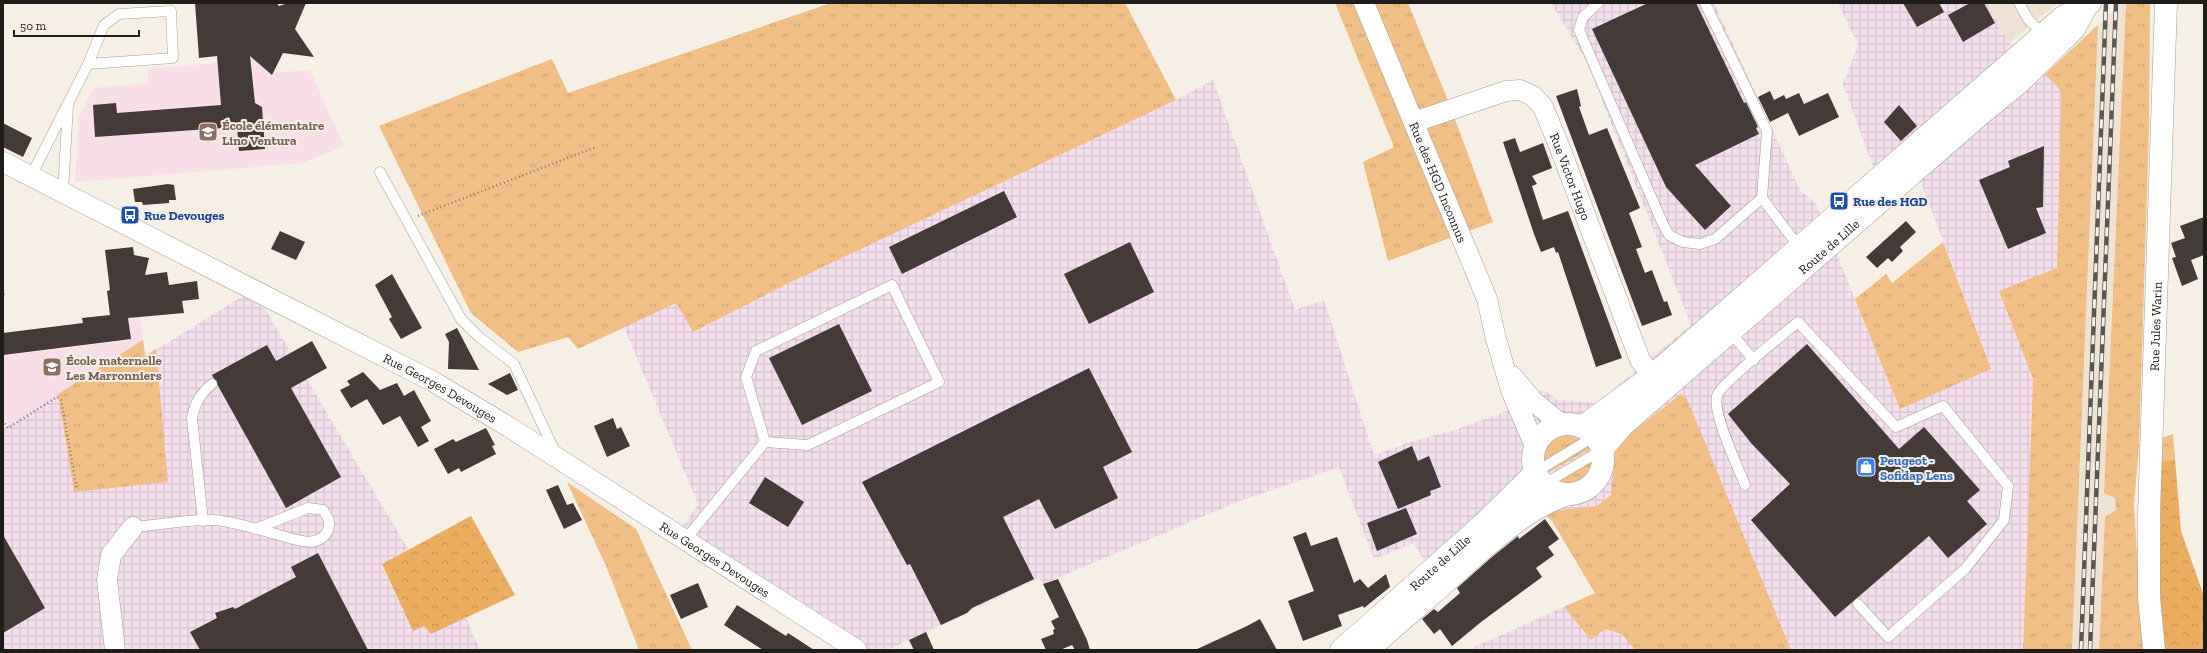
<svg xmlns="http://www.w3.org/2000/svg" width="2207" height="653" viewBox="0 0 2207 653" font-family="'Zilla Slab',serif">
<defs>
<pattern id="industrial-grid" width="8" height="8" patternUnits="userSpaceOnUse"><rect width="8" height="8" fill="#f4dfed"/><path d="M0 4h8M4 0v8" fill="none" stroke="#d1bfcb"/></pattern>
<pattern id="grass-tufts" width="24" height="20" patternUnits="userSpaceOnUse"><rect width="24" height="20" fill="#efbf85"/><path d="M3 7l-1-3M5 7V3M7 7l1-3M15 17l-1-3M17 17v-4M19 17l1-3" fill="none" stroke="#cca472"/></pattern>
<pattern id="forest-crowns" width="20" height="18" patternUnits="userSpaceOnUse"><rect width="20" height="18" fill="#ebae61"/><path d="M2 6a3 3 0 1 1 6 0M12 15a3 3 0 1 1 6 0" fill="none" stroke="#c99554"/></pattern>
</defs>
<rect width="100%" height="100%" fill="#f6efe6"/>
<path fill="#eee2d4" d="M1987,3h71l-49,40z
M2122,3h4l-22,490 11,5 1,12 -11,7 -6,133h-27l26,-625z"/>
<path fill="url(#industrial-grid)" d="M1551,3h163l86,187 16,14 84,204 91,-39 -69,-184 -24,-37 -25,19 -30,-83 15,-39 -20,-42h149l22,40 36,31 16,17 -4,177 -58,24 34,87 -10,271h-555l127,-57 -43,-72 -43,-37 -82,83 -13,-24 -40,16 -35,-92 -99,34 -197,83 -4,-6 -151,72h-31l-180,-115 21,-31 -74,-177 52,-24 17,29 96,-49 387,-183 37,-20 82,230 29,-10 50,155 39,-14 42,-11 52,-19 36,-22 14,11 39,3 95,-78 -104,-263z
M243,296l22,13 143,240 -26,16 31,66 11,-5 7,8 35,-16 14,32h-477v-221l140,-89 3,16z"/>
<path fill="#f8dee7" d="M252,53l20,20 38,-3 34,76 -41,17 -228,19 4,-65 15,-29 54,-5 -1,-14 70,-6v-7z
M136,287l7,53 -133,85 -7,-10v-82l79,-10v-5l28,-3 -3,-24z"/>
<path fill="url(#grass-tufts)" d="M831,3h294l51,97 -387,183 -96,49 -17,-29 -98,46 -10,-12 -50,15 -47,-39 -92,-187 173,-67 16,34z
M1335,3h73l41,100 44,119 -105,39 -25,-99 31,-15z
M2126,3h22l2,2 -1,123 -10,319 -5,58 9,145h-44l6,-133 11,-7 -1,-12 -11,-5z
M2098,25l-26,625h-49l10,-271 -34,-88 58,-23 4,-177 -16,-17z
M1943,242l48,127 -91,40 -45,-110 31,-25 6,9z
M143,340l2,16 11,-7 12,133 -94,10 -16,-98z
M1681,394l6,5 104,251h-156l-13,-16 -17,-5 -14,11 -27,-33 31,-14 -43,-72 -10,-9 55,-6 14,-11 5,-50z
M2173,434l2,25 -14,3 1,-24z
M1566,435l15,4 -37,21c0,-14 9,-22 22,-25z
M1588,446l2,3 -42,24 -1,-3z
M1592,461c-3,16 -18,27 -34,20z
M567,482l69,47 56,121h-53l-32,-82z"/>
<path fill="url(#forest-crowns)" d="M2175,459l6,72 23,65v54h-39l-5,-58 1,-130z
M471,516l44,79 -84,39 -7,-8 -11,5 -31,-67z"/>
<path fill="#443b39" d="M195,3h82l2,3 9,-3h18l-11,26 19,28 -31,-4 -11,22 -22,-19 5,47 7,4 3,42 -26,2 -2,-24 -142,10 -2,-32 23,-2 1,10 104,-8 -4,-49 -18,2z
M1648,3h48l48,100 2,-1 12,25 -2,1 3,6 -64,31 36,41 -26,24 -39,-43 -74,-158z
M1903,3h36l5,9 -27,15z
M1970,3h14l11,20 -32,19 -15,-27z
M1577,89l4,17 -2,1 10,28 18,-7 33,80 -11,5 13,34 -6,2 9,24 7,-3 12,32 3,-1 5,14 -30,11 -86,-230z
M1770,91l4,9 10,-5 2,4 13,-6 5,11 24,-11 11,24 -40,19 -11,-23 -18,9 -12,-25z
M1899,105l18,21 -16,15 -17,-19z
M3,123l29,15 -9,19 -20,-10z
M1515,138l5,14 23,-9 9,25 -20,8 5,8 -5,2 11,34 25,-9 54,147 -26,9 -38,-115 -2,1 -2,-6 -13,5 -7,-18 -31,-92z
M2044,146l-1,61 -7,1 10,25 -38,16 -29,-69 31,-13 -2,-6z
M168,184l6,1 2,15h-7v3l-26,2 -1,-3h-7l-2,-13z
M1004,191l13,26 -115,57 -13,-27z
M2204,217v38l-13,5 7,19 -16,7 -10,-28 4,-1 -5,-14 14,-5 -5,-12z
M1906,221l10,11 -16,15 3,4 -11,11 -4,-4 -11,10 -11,-11z
M280,231l25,11 -9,18 -25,-11z
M1130,242l24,50 -65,32 -25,-50z
M133,247l1,8 15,3 -4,17 22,-3 2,13 28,-4 2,18 -17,2 2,12 -56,5 3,21 -128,16v-22l80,-10 -1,-5 28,-3 -3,-24 3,-1 -5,-40z
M392,274l30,54 -21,11 -12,-20 3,-2 -17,-32z
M839,324l33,67 -70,34 -33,-67z
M457,328l22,42 -31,-1 1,-27 -4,-8z
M312,341l15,27 -36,20 50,89 -55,31 -74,-133 55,-30 9,16z
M1807,344l92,105 25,-22 56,63 -13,11 20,23 -39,34 -19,-22 -94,81 -84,-97 39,-36 -39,-41 -23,-29z
M1089,368l43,84 -29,15 15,31 -63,31 -16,-30 -36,18 31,62 -62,29 -5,5 -26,12 -31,-61 -3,1 -45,-83z
M363,372l17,18 17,-7 7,13 10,-6 17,31 -10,6 8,14 -11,6 -18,-31 -17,9 -16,-26 -16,9 -11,-18 10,-5 -3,-4z
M510,373l8,17 -11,5 -19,-11z
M613,418l4,11 4,-2 9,19 -23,11 -13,-31z
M486,428l9,17 -3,1 4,8 -35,18 -2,-4 -11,6 -14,-25 19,-10 3,3z
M1412,446l6,15 11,-5 12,31 -11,4 1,4 -33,14 -20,-47z
M765,477l39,25 -16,25 -39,-24z
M558,485l9,20 6,-2 9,17 -18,9 -18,-39z
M1406,508l11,26 -40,17 -10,-28z
M1545,519l14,20 -11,8 6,8 -18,13 6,9 -61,45 -29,24 -12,-17 -6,5 -12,-15 12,-10 4,3 22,-19 -3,-5 35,-31 26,-21 1,3z
M1306,532l5,14 26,-9 17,46 6,-4 8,9 18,-14 4,13 -26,21 -1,-2 -25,9 4,11 -39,15 -15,-40 26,-10 -21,-54z
M3,535l42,73 -42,25z
M318,553l50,97h-168l-10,-18 27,-14 -2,-5 18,-6 2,2 61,-32 -5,-10z
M1058,579l29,61 3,10h-15l-3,-5 -12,5h-14l-5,-11 13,-5 -1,-4 2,-1 -4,-8 8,-4 -16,-33z
M698,583l10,24 -27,12 -11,-24z
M737,605l49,31 2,-3 26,17h-51l-39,-25z
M1260,619l17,31h-82l52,-24z
M926,632l8,18h-20l-5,-10z"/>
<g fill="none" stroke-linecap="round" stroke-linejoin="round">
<defs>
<path id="service" d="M1598,3l-15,14 -4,13 83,192 7,13 14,7 17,2 15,-5 47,-41
M1705,3l62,128 -5,67 37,49
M2019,3l9,16 15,15
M380,172l81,147 18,18 35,27 42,90
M31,176l57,-112 16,-39 15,-11 52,-3 2,47 -85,6
M63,192l5,-87
M892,285l47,97 -131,63 -43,-3 -19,-65 10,-26z
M1729,331l25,29
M1536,472l49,-30 45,-38
M1745,485c-7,-18 -33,-72 -28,-89 3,-12 67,-62 81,-74l98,105 47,-21 65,80 -4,34 -39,49 -77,68 -30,-33
M203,521l-11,-103c3,-15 8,-24 20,-34
M1501,521l43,-37 58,-34
M133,527c25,-2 57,-8 80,-7 14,0 48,10 63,14 15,4 43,17 52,-4 3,-8 -1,-14 -5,-20l-15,-2 -53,21
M685,540l80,-98"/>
<g id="minor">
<path id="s1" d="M1364,3l123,296 9,40 15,51 24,56"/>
<path id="s2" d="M1414,122l92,-31 14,-1 13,6 10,11 15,36 82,217 12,16"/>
<path id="s3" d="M3,162l431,220 75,45 348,223"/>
<path d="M1512,376l22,26 27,22"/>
<path d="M115,650l-8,-70 4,-25 22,-28"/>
</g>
<g id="tertiary">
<path id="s4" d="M2154,650l-5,-53v-83l17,-511"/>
</g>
<g id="primary">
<circle cx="1568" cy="459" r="35"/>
<path d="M1582,427l70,-51 411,-359 27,-14"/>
<path id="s5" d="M1602,450l20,-24 360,-313 37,-30 55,-54 12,-22"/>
<path id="s6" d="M1341,650l141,-125 54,-53"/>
<path d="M1368,650c30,-27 61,-53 91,-80 33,-29 67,-62 109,-76"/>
</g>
</defs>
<use href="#service" stroke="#a49d96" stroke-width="11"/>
<use href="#minor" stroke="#a49d96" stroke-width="21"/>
<use href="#tertiary" stroke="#a49d96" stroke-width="23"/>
<use href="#primary" stroke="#a49d96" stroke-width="23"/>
<path stroke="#817d77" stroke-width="2.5" stroke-dasharray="1 3" stroke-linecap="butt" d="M418,216l178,-69
M3,290l1,6
M3,420l5,8 49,-31 4,3 16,90"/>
<use href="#service" stroke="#fff" stroke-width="10"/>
<use href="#minor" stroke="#fff" stroke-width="20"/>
<use href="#tertiary" stroke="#fff" stroke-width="22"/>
<use href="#primary" stroke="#fff" stroke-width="22"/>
<defs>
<path id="rail" d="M2081,650l25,-647
M2090,650l26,-647"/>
</defs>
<use href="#rail" stroke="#595651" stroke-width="4.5"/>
<use href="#rail" stroke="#f6efe6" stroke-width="3" stroke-dasharray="9" stroke-linecap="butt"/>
</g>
<defs>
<symbol id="school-square" viewBox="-11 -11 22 22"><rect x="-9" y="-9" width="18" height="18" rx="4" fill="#8d6e63" stroke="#f6efe6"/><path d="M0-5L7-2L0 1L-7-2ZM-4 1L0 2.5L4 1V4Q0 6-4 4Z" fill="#fff"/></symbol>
<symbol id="bus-square" viewBox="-11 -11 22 22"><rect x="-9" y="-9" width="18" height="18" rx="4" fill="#1a4fb4" stroke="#f6efe6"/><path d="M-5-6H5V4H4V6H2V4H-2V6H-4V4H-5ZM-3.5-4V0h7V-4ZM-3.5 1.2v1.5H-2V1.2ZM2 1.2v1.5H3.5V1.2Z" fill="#fff"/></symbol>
<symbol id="shop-square" viewBox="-11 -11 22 22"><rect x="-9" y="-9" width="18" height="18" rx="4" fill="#3f7fe0" stroke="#f6efe6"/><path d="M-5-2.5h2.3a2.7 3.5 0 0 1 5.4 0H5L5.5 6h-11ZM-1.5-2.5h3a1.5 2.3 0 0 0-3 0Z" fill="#fff"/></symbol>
</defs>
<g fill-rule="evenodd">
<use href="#school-square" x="197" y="121" width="22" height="22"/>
<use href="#bus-square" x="1828" y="190" width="22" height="22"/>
<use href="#bus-square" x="119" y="204" width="22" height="22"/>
<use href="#school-square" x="41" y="356" width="22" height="22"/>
<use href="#shop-square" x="1855" y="456" width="22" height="22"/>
</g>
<g text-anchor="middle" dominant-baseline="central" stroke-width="4" stroke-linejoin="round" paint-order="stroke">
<g font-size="13" font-weight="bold" fill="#785e54" stroke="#f6efe6" text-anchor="start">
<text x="222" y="125">École élémentaire<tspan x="222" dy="15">Lino Ventura</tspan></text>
<text x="66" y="360">École maternelle<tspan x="66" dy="15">Les Marronniers</tspan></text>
</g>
<g font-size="13" fill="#1f1d1a" stroke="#f6efe6">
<text stroke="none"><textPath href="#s2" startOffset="215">Rue Victor Hugo</textPath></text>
<text stroke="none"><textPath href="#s1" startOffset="194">Rue des HGD Inconnus</textPath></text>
<text stroke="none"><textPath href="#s5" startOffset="305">Route de Lille</textPath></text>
<text stroke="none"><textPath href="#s4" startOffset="324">Rue Jules Warin</textPath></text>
<text stroke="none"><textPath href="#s3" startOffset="492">Rue Georges Devouges</textPath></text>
<text stroke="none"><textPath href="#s3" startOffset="816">Rue Georges Devouges</textPath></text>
<text stroke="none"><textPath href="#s6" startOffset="132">Route de Lille</textPath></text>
</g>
<g font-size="13" font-weight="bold" fill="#164399" stroke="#f6efe6" text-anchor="start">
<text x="1853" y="201">Rue des HGD</text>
<text x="144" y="215">Rue Devouges</text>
</g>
<g font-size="13" font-weight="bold" fill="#366cbe" stroke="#f6efe6" text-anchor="start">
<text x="1880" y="460">Peugeot -<tspan x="1880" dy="15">Sofidap Lens</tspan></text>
</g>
</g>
<rect width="2207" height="653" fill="none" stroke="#1f1d1a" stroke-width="8"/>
<path d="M14 30v6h125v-6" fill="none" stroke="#1f1d1a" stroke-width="2"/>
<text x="20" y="30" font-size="12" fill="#1f1d1a" stroke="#f6efe6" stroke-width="3" paint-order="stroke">50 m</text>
</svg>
